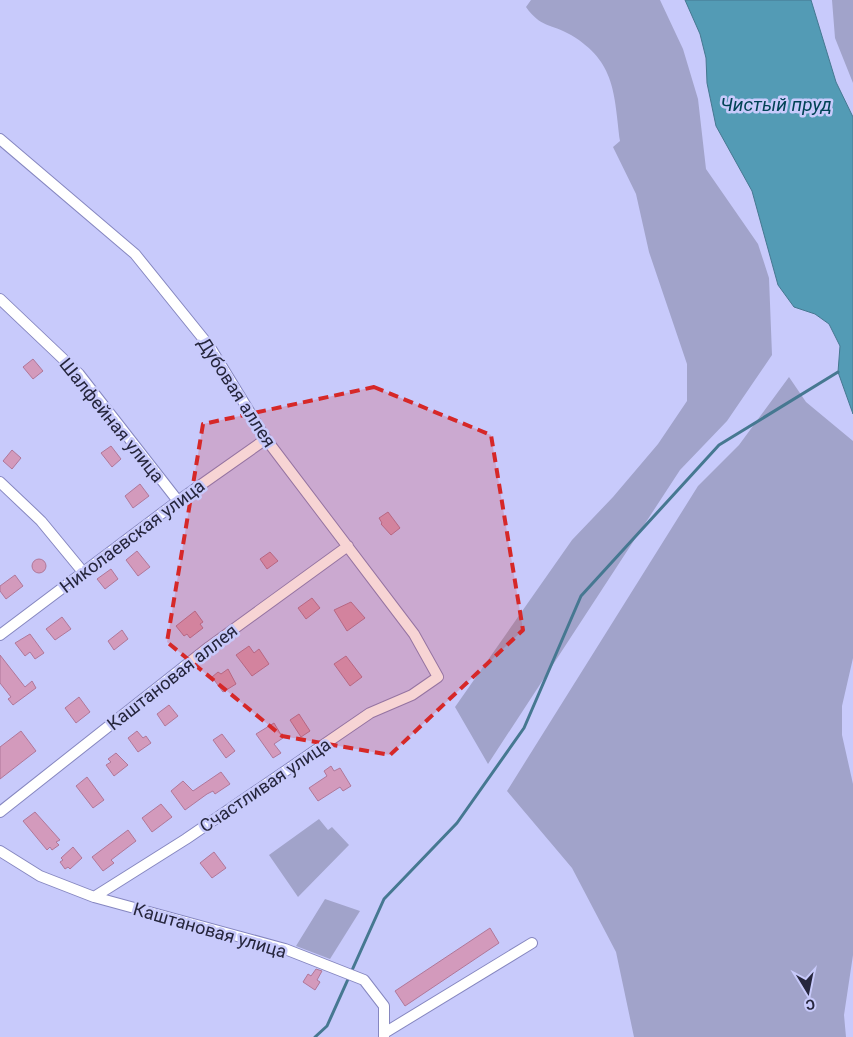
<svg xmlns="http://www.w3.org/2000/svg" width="853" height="1037" viewBox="0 0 853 1037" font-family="Roboto,sans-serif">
<rect width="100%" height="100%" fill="#c8cafb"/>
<path fill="#a1a3ca" d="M531,0h129l23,49 15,50 8,70 52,75 11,34 3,77 -45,66 -47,49 -192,294 -33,-57 117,-167 41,-43 45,-53 29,-43v-37l-38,-112 -13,-58 -23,-47 7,-6c-6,-47 -4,-79 -49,-106 -21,-12 -30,-7 -45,-28z
M832,0h21v83l-18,-45z
M789,377l17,25 47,39v217l-11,48v29l11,49v171l-9,60 2,22h-212l-18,-85 -44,-84 -65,-77 191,-305 41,-41z
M319,819l9,11 4,-3 17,18 -51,52 -29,-42z
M325,899l35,12 -30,48 -34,-13z"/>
<path fill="#539bb5" stroke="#467891" d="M685,0h126l25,82 17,35v297l-15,-42 2,-26 -11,-22 -14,-10 -21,-7 -16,-22 -26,-94 -36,-65 -9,-43 -1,-25 -6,-24z"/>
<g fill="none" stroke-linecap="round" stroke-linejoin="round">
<path stroke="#467891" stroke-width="3" d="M315,1037l12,-11 57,-127 73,-76 67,-95 57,-132 138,-151 119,-73"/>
</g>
<path fill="#d39abc" stroke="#b07799" d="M33,359l10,12 -10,8 -10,-12z
M111,446l10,13 -9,8 -11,-14z
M12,450l9,8 -9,11 -9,-8z
M140,484l9,12 -16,12 -8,-12z
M388,512l12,16 -9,7 -10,-11 1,-1 -3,-5z
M137,551l13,16 -12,9 -12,-16z
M270,552l8,9 -11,8 -7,-10z
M32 566a7 7 0 1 1 14 0a7 7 0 1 1-14 0Z
M111,569l7,10 -13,10 -8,-10z
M15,575l8,11 -17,13 -6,-8v-5z
M312,598l8,10 -14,11 -8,-11z
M351,602l14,16 -18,13 -13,-21z
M195,611l8,11 -3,2 3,4 -13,10 -3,-4 -3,2 -8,-10z
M62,617l9,12 -16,11 -9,-11z
M122,630l6,9 -14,11 -6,-9z
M30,634l14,19 -9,6 -5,-7 -5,4 -10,-13z
M249,646l5,7 5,-4 10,15 -17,12 -16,-21z
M0,655l25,32 7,-6 4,7 -23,17 -5,-6 3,-2 -11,-14z
M346,656l16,21 -12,9 -16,-22z
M228,669l8,15 -13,8 -11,-15 6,-5 3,2z
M79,697l11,15 -14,11 -11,-15z
M169,705l9,11 -13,10 -8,-12z
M299,714l11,17 -9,6 -11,-17z
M274,723l9,15 -9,6 7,9 -8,5 -17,-24z
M21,731l15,20 -36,28v-32z
M137,731l6,7 3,-2 5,7 -13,9 -10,-14z
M222,734l13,17 -9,7 -13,-18z
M116,753l12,12 -14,11 -8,-11 5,-3 -3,-3z
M331,766l3,5 6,-3 11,18 -8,5 -3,-4 -22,14 -9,-13 18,-12 -3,-5z
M221,772l9,12 -15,10 -2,-3 -6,3 -22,16 -14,-19 12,-10 10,10z
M87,777l17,23 -11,8 -17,-22z
M161,804l11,13 -20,15 -10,-14z
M35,812l25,28 -4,2 3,3 -7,5 -2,-3 -3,3 -24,-29z
M128,830l8,11 -25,19 3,3 -11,8 -11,-14z
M73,847l9,11 -12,11 -2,-2 -3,2 -5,-7 3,-2 -2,-2z
M214,852l12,16 -14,10 -12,-15z
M490,928l9,15 -94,63 -10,-15z
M316,969l6,2 -5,9 3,2 -5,8 -12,-8 5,-8 3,2z"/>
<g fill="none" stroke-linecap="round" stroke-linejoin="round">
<defs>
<path id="minor" d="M0,139l135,115 75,93 56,92 148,195 24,43 -26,18 -42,18 -184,126 -92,58
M0,299l79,75 99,127
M0,482l41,39 42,51
M0,635l178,-134 88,-62
M0,812l209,-165 139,-101
M0,851l40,25 54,21 191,52 79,31 20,26v31
M386,1032l146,-89"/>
</defs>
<use href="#minor" stroke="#8687c0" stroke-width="12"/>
<use href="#minor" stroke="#fff" stroke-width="10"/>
</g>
<path fill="#d62828" fill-opacity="0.2" stroke="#d62828" stroke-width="4" stroke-dasharray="10 6" stroke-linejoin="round" d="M374,387l117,48 32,195 -133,125 -108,-19 -115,-94 36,-218z"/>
<g text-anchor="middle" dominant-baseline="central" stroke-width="5" stroke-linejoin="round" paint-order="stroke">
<g font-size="18" fill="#26263d" stroke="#c8cafb">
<text transform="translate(237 392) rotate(57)">Дубовая аллея</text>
<text transform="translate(112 420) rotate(51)">Шалфейная улица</text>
<text transform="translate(132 536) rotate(-37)">Николаевская улица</text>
<text transform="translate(172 677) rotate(-38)">Каштановая аллея</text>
<text transform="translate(265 785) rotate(-34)">Счастливая улица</text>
<text transform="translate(210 930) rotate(16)">Каштановая улица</text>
</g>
<g font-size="19" font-style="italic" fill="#004355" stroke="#c8cafb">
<text x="776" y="104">Чистый пруд</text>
</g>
</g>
<g transform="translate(808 992) rotate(170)" stroke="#c8cafb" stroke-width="4" paint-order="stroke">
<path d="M0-4L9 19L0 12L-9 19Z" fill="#26263d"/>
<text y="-8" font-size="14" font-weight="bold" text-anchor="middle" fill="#26263d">С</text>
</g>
</svg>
